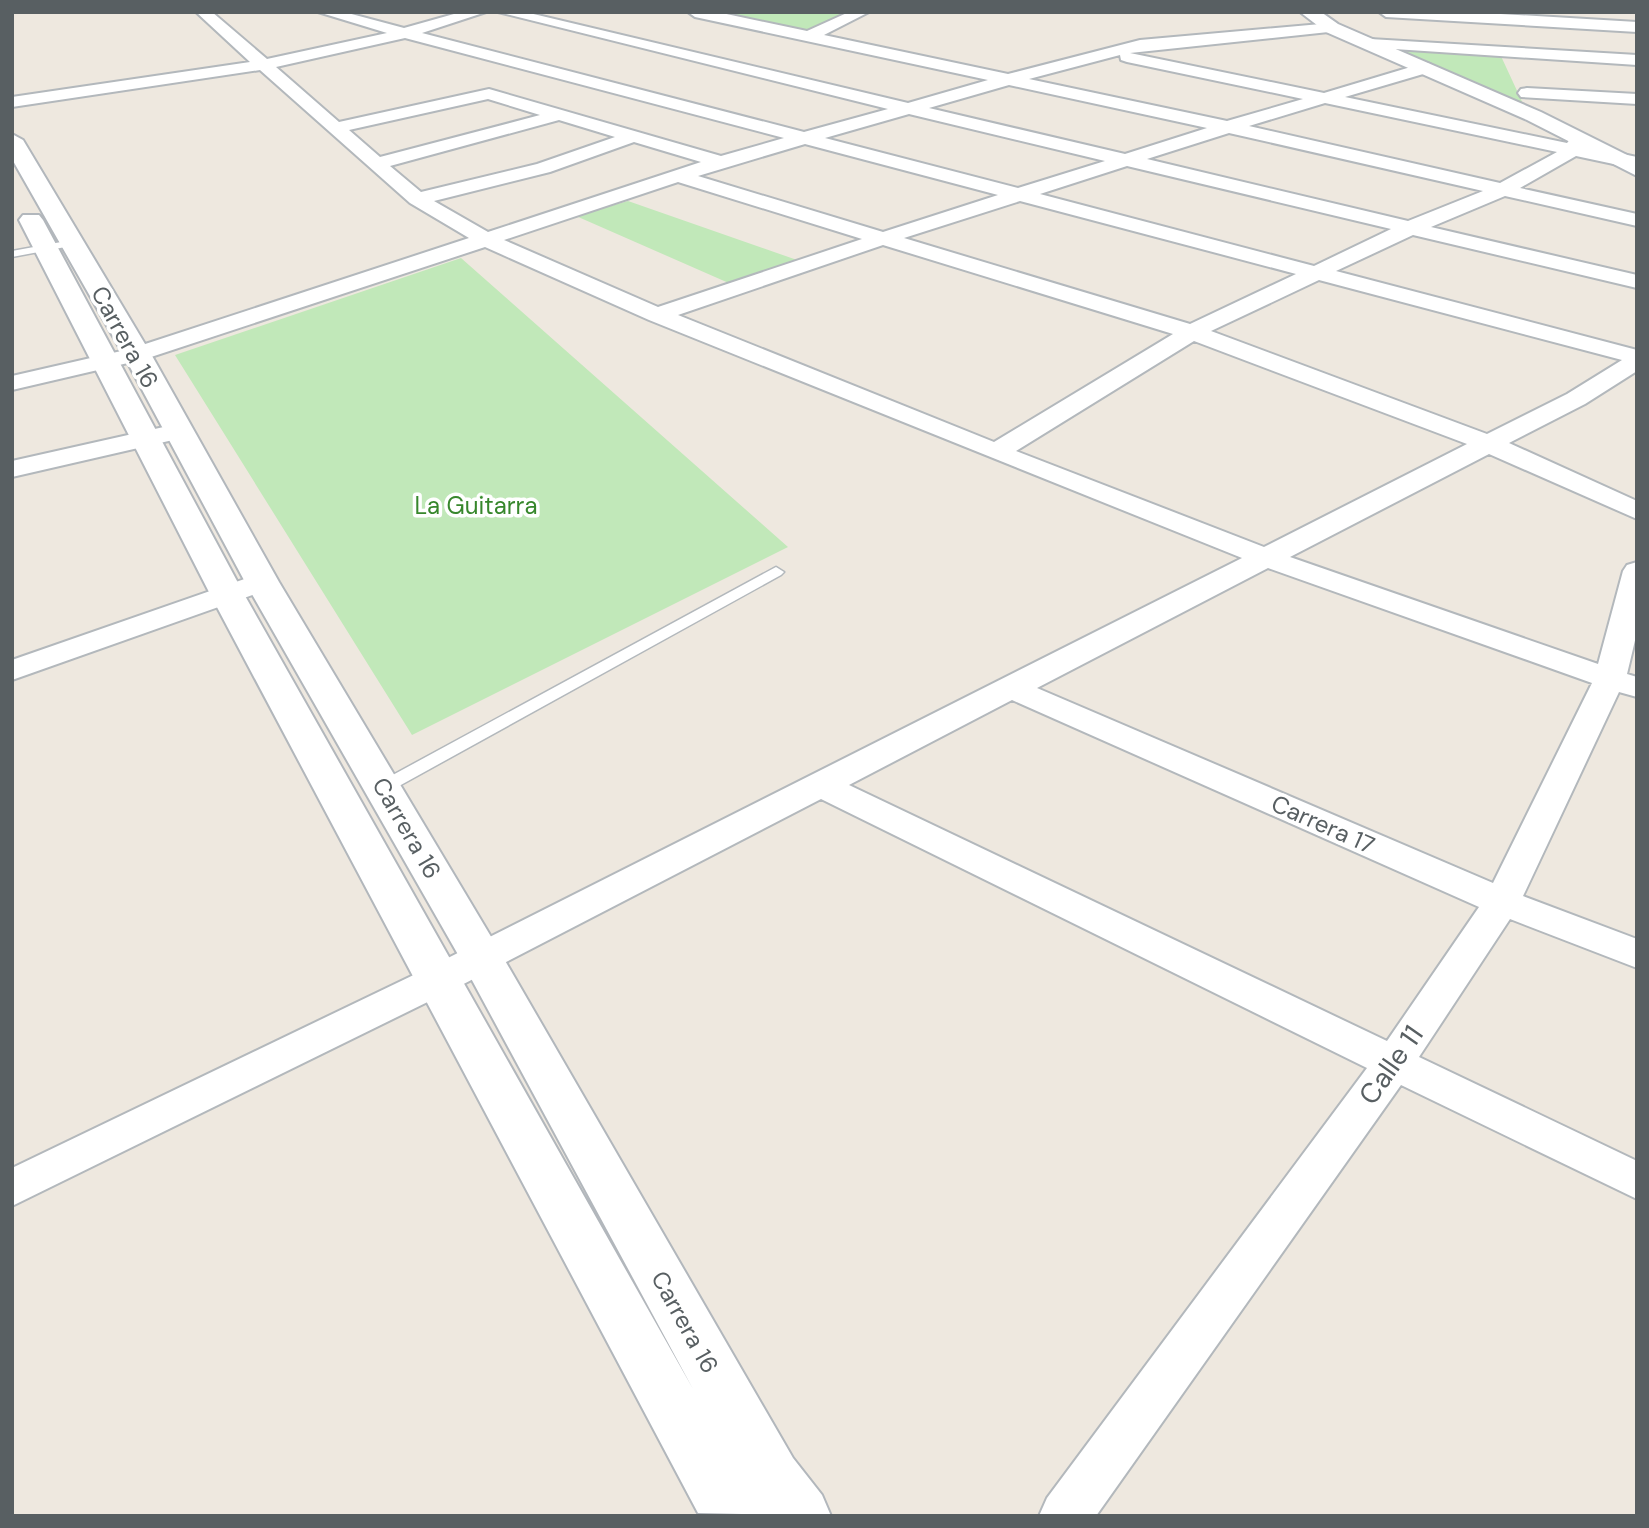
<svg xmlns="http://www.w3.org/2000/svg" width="1649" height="1528" viewBox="0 0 1649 1528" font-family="'DM Sans',sans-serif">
<rect width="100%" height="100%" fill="#eee8df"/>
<path fill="#c1e8b9" d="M714,12h140l-49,22z
M1386,47l114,7 25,54z
M628,201l169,59 -66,24 -155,-68z
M461,258l327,289 -376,188 -237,-380z"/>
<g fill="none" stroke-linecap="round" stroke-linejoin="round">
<defs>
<path id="service" d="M72,240l5,3 -1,2 -64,12v-6z
M776,567l8,5 -3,3 -391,216h-12l-3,-4 3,-4z"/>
<path id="minor" d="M196,12h16l55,47 120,-26 -69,-21h26l60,16 57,-16h25l-64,21 382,99 84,-23 -390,-97h27l383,91 80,-23 -293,-63 -7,-5h29l90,19 42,-19h20l-45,23 184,39 132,-34 192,-17 6,2v6l-208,22 194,40 100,-30 6,1v8l-85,25 222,46 6,-7 6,-1 9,5 -4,6 53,11v12l-61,-13 -56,32 117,26v12l-132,-30 -74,31 206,48v13l-224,-53 -77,36 301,79v21l-52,33 -76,39 128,58v18l-148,-65 -199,103 308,107 25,-93 4,-6 10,-3v70l-10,42 10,3v20l-18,-5 -96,204 114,43v29l-127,-49 -91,138 218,104v38l-236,-114 -305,431h-57l8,-18 320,-430 -546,-269 -369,191 -440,216v-38l412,-198 818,-412 -593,-238 -164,-73 -340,112 -133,31v-14l118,-27 339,-111 -59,-35 -150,-133 -248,37v-10l238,-35zM405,38l379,100 -63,18 -232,-67 -150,33 -63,-55zM1120,55l1,5 6,2 176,37 -76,22 -198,-42zM1009,85l198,43 -82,26 -196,-46zM488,99l52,16 -160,42 -31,-27zM1325,103l232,49 -57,31 -251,-57zM909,114l196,47 -87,27 -193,-50zM559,120l56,17 -78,27 -116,28 -31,-26zM1229,133l254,58 -75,30 -261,-62zM634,142l67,20 -213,70 -54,-31 116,-29zM805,144l193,51 -115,37 -185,-56zM1127,166l264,63 -77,37 -274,-72zM678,182l184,57 -204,68 -154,-67zM1020,201l276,73 -106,50 -286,-86zM883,245l290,89 -179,108 -316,-127zM1319,280l303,80 -55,34 -80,40 -276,-103zM1194,341l273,103 -203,103 -248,-96zM1268,568l324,115 -99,200 -456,-195zM1012,700l467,207 -92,134 -538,-256z
M1379,12h88l170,10v10l-251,-15z
M1370,39l267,16v10l-273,-18v-6z
M1527,88l110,6v10l-116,-7 -3,-4 3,-4z
M177,424l9,3 4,5 -4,5 -174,40v-16z
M262,573l10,3 4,6 -4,6 -260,92v-20z"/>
<path id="secondary" d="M1300,12h21l17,12 203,88 96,48v16l-110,-56 -201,-88z
M12,134l11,6 128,214 128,228 217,363 297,513 29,37 9,21 -133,-3 -488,-919 -191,-374 4,-5h16l4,5 201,374 449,795 -233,-431 -215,-376 -122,-228 -111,-195z"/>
</defs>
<use href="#service" stroke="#b3b8bc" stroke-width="3"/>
<use href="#minor" stroke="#b3b8bc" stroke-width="4"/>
<use href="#secondary" stroke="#b2b7bc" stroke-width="4"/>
<use href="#service" fill="#fff" fill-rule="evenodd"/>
<use href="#minor" fill="#fff" fill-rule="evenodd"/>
<use href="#secondary" fill="#fff" fill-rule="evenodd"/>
</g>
<g text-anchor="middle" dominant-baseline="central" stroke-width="7" stroke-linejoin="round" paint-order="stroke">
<g font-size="24" fill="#585f62" stroke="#fff">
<text transform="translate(125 337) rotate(61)">Carrera 16</text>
<text transform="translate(1323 824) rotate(24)">Carrera 17</text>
<text transform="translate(407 828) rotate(60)">Carrera 16</text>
<text transform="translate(685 1322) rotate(61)">Carrera 16</text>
</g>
<g font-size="24" fill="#37872c" stroke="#fff">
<text x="476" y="505">La Guitarra</text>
</g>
<g font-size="28" fill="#585f62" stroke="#fff">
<text transform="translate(1391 1065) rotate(-55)">Calle 11</text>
</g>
</g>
<rect width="1649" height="1528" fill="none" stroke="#585f62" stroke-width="28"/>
</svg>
